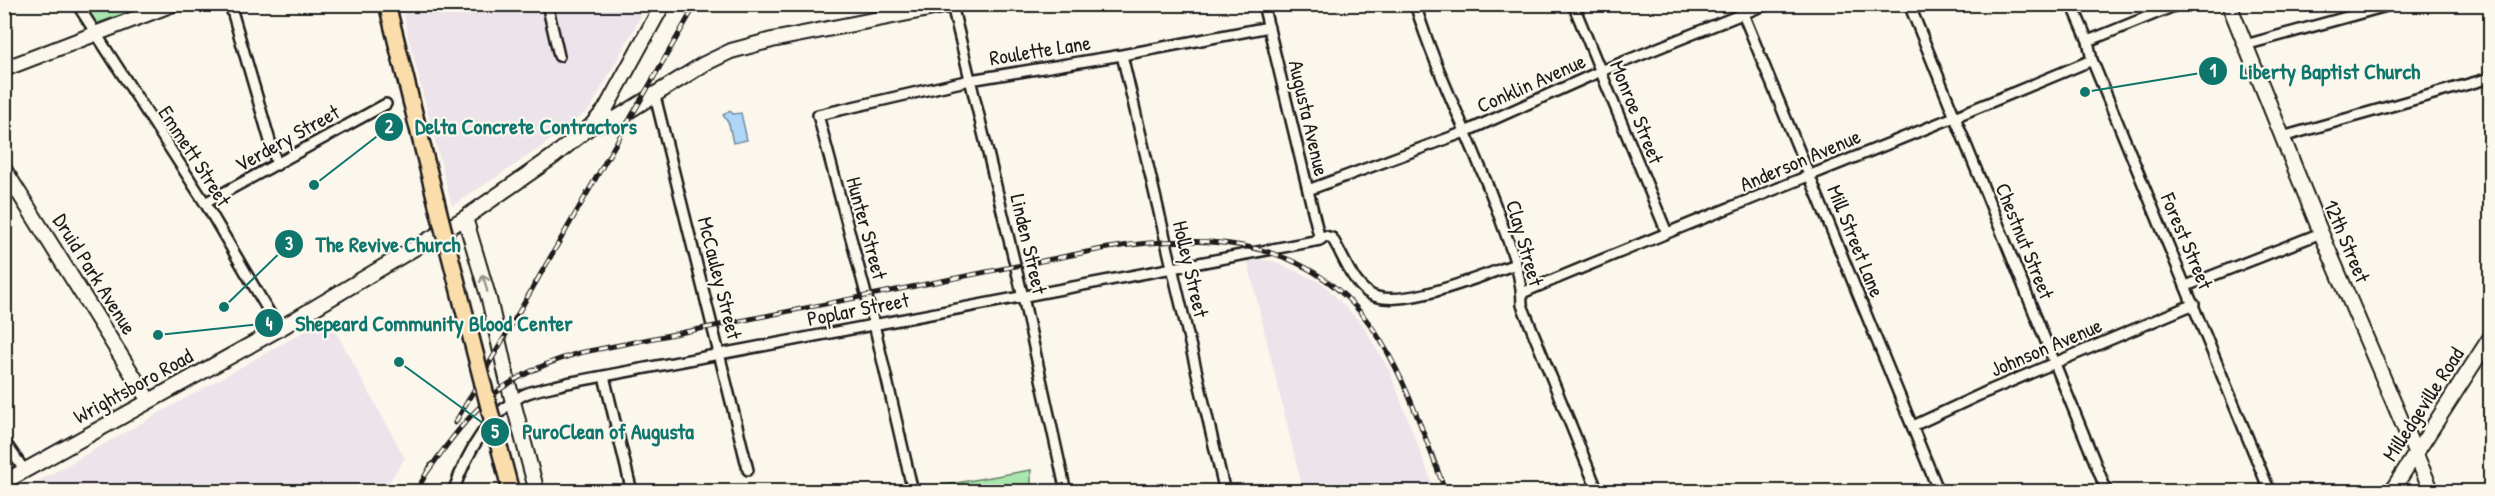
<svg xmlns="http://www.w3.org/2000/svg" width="2495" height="496" viewBox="0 0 2495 496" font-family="'Patrick Hand',sans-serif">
<rect width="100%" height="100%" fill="#fbf7ec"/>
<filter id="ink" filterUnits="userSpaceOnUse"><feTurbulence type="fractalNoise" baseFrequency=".0167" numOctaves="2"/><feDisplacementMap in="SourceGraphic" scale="12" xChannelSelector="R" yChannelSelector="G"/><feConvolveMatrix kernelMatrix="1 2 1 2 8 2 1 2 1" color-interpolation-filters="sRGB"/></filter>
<g filter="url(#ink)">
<path fill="#ede3ea" d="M402,5h245l-57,104 -53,41 -85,56 -43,-166z
M1247,259l26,2 49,22 40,41 28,48 45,119h-132z
M328,318l77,140 -22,33h-362z"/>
<path fill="#a9e6ad" stroke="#628164" stroke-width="1.5" d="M82,5h67l-54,19z
M1031,470v21h-99l2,-4z"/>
<path fill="#afd5f8" stroke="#748ba0" stroke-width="1.5" d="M730,111l3,3 8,-1 6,27 -14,3 -4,-19 -6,-9z"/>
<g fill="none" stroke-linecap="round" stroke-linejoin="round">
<defs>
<path id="street" d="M77,4l128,199 74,126
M230,4l47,161
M547,4l12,52
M1263,4l57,236
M1415,4c23,75 61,144 86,217 10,28 21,54 21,84l76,187
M1573,4l94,229
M1739,4l200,488
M1909,4l198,488
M2072,4l16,37 4,19 178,432
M952,5l71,292 43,195
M2088,41l91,-37
M2245,45l149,-41
M1122,55l103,437
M655,96l93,374
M2282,137l208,-59
M1308,190l157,-58 136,-61 166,-67
M205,203l181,-99
M2186,286l135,-53
M1522,293c189,-80 381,-153 570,-233
M604,376l28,116
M1913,426l73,-34 208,-88
M4,441l21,30
M453,492c13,-37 34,-77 70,-97 12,-6 30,-8 44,-12l753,-143 5,-4 7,2c11,17 18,41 35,54 27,22 118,-18 149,-28
M913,492l-39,-168 -56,-209 152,-35 152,-25 147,-28
M2487,492l3,-2"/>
<path id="secondary" d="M2229,4l92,229 111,259
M4,69l169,-65
M591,126l26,-8 87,-54 27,-13 41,-11 182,-36
M4,169l145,232
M465,218l24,81 19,84 29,109
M4,482l275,-153 186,-111 89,-62 37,-30 14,-16 58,-106
M2391,492l99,-154"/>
<path id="primary" d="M387,4l52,209
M500,450l11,42"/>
</defs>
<use href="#street" stroke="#1c1c1c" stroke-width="14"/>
<use href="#secondary" stroke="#1c1c1c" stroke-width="18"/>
<use href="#primary" stroke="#1c1c1c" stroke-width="20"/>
<use href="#street" stroke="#fbf7ec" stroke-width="9"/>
<use href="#secondary" stroke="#fbf7ec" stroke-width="14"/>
<use href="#primary" stroke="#fbddab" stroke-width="15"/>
<defs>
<path id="rail" d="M455,423l241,-419
M428,471c46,-65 73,-95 151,-118l523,-104c108,-18 216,-12 279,92 28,46 45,100 65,151
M416,492l15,-27"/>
</defs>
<use href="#rail" stroke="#1c1c1c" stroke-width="5"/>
<use href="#rail" stroke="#fbf7ec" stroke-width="3" stroke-dasharray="9" stroke-linecap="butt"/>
<defs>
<path id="primary-bridge" d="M439,213l61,237"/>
</defs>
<use href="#primary-bridge" stroke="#1c1c1c" stroke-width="20" stroke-linecap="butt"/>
<use href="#primary-bridge" stroke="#fbddab" stroke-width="15"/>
</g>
<defs><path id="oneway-shaft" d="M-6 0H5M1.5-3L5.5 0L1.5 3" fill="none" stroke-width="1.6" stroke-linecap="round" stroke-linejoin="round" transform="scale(1.5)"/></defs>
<use stroke="#97948e" href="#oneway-shaft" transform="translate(485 283) rotate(-105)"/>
</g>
<g text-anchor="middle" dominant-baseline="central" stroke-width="4.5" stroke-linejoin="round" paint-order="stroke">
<g font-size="21" fill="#1c1c1c" stroke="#fbf7ec">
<text transform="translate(1040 50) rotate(-9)">Roulette Lane</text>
<text transform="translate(1531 83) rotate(-24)">Conklin Avenue</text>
<text transform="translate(1637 112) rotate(68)">Monroe Street</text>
<text transform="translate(1309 118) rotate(77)">Augusta Avenue</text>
<text transform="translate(287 138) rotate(-29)">Verdery Street</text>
<text transform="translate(195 156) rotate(57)">Emmett Street</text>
<text transform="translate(1800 160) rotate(-23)">Anderson Avenue</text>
<text transform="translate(867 228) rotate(75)">Hunter Street</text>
<text transform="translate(1856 241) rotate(68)">Mill Street Lane</text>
<text transform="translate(2025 241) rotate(68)">Chestnut Street</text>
<text transform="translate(2187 241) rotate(67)">Forest Street</text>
<text transform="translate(2347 241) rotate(67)">12th Street</text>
<text transform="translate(1525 243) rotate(74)">Clay Street</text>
<text transform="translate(1029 244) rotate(77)">Linden Street</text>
<text transform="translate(1191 269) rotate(77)">Holley Street</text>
<text transform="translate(95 274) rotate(58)">Druid Park Avenue</text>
<text transform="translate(720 278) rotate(76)">McCauley Street</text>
<text transform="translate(858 309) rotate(-11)">Poplar Street</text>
<text transform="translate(2046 347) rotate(-23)">Johnson Avenue</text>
<text transform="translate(133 386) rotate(-29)">Wrightsboro Road</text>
<text transform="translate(2423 404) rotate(-57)">Milledgeville Road</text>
</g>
</g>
<path fill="none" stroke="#0f766e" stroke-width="2" d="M2085 92L2213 71M314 185L389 127M224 307L289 244M158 335L269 323M399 362L495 432"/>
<g fill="#0f766e" stroke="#fbf7ec" stroke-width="2">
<circle cx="2085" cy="92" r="6"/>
<circle cx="314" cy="185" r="6"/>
<circle cx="224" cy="307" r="6"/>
<circle cx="158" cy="335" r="6"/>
<circle cx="399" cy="362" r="6"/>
<circle cx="2213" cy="71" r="15"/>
<circle cx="389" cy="127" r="15"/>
<circle cx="289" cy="244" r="15"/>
<circle cx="269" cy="323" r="15"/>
<circle cx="495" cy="432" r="15"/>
</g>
<g font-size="18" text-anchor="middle" font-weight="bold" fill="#fff">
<text x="2213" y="77">1</text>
<text x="389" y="133">2</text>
<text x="289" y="250">3</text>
<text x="269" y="330">4</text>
<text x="495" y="438">5</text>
</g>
<g font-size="22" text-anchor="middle" font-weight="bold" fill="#0f766e" stroke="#fbf7ec" stroke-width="4.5" stroke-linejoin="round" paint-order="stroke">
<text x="2330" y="79">Liberty Baptist Church</text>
<text x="526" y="134">Delta Concrete Contractors</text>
<text x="388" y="252">The Revive Church</text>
<text x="434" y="331">Shepeard Community Blood Center</text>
<text x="608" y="439">PuroClean of Augusta</text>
</g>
<rect width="2495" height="496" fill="none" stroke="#fbf7ec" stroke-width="24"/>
<rect x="12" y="12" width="2471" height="472" fill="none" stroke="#1c1c1c" stroke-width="2" filter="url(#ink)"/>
</svg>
